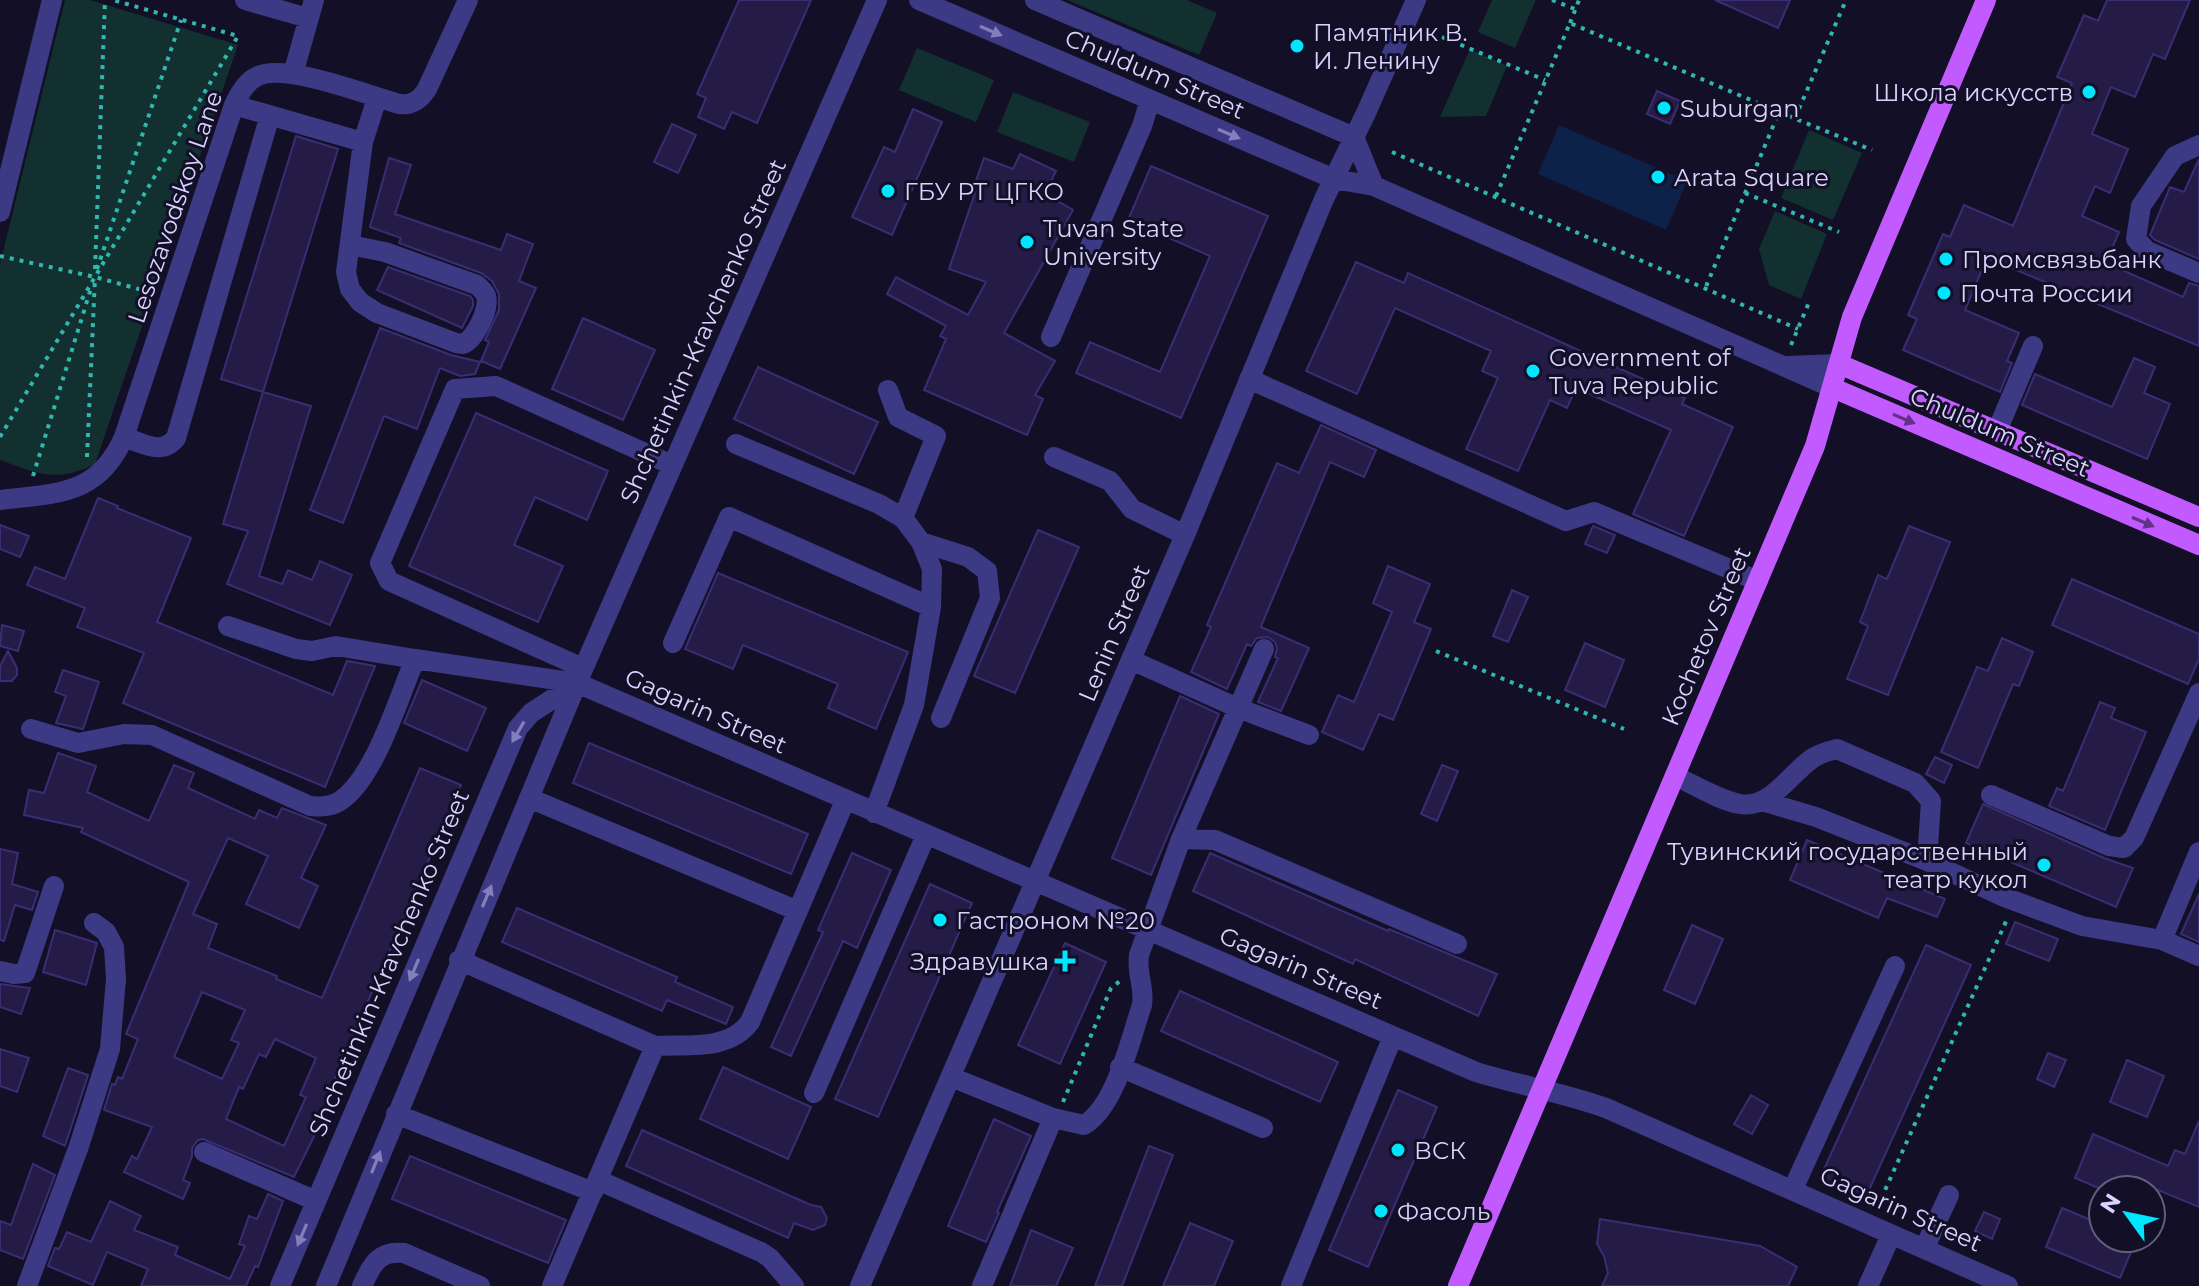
<svg xmlns="http://www.w3.org/2000/svg" width="2199" height="1286" viewBox="0 0 2199 1286" font-family="Montserrat,sans-serif">
<rect width="100%" height="100%" fill="#130f26"/>
<path fill="#12302f" d="M65,0h25l148,45 -143,419c-38,19 -57,10 -95,-4v-196z
M1067,0h120l30,13 -18,42z
M1492,0h44l-21,48 -37,-16z
M917,48l77,32 -18,42 -77,-32z
M1470,49l37,17 -21,50 -46,1z
M1013,92l77,30 -16,40 -77,-30z
M1809,130l53,23 -29,67 -52,-22z
M1775,211l52,23 -26,65 -32,-14 -10,-36z"/>
<path fill="#0c2248" d="M1559,125l128,56 -21,49 -128,-56z"/>
<path fill="#241b47" stroke="#3b2d73" stroke-width="2" fill-rule="evenodd" d="M739,0h72l-54,123 -25,-11 -8,17 -26,-12 8,-19 -9,-4z
M1715,0h75l-12,28z
M2107,0h83l-25,59 -12,-5 -18,43 -24,-10 -19,47 36,15 -18,44 -15,-7 -13,30 37,16 -13,31 77,34 6,-14 10,3v60l-212,-88 -22,52 54,23 -12,28 5,2 -12,29 -97,-42 14,-31 -9,-4 35,-81 7,3 14,-32 49,21 59,-143 -15,-6 27,-62 14,6z
M1657,91l23,10 -10,23 -23,-10z
M913,109l29,13 -50,113 -40,-18 32,-70 11,5z
M672,124l24,11 -18,38 -24,-11z
M296,136l42,13 -75,243 -42,-13z
M1020,154l36,17 -11,23 28,16 -69,123 51,28 -20,34 8,4 -16,36 -103,-45 22,-51 -6,-3 6,-10 -59,-32 9,-17 72,38 18,-33 -37,-13 27,-79 -3,-1 11,-31 29,11z
M389,158l22,7 -16,49 106,36 6,-16 26,10 -14,37 17,7 -36,81 -19,-8 8,-19 -4,-2 14,-30v-16l-7,-13 -11,-8 -82,-30 2,-5 -31,-11z
M2199,159v100l-44,-19 -5,-5 20,-48 14,5z
M1151,166l117,50 -87,202 -105,-45 14,-31 70,30 50,-116 -82,-36z
M1356,262l48,21 4,-10 277,125 -3,6 51,23 -49,109 -51,-22 38,-84 -95,-42 -9,20 -17,-8 -32,71 -52,-22 32,-71 -16,-7 9,-20 -96,-43 -38,86 -51,-23z
M388,267l82,29 3,4v6l-11,22 -85,-38z
M583,318l72,32 -32,70 -71,-31z
M380,328l71,27 29,7 -5,12 -15,2 -20,-8 -23,61 -33,-13 -41,107 -33,-13z
M2134,358l21,9 -11,26 26,11 -23,55 -125,-54 13,-31 77,33z
M758,367l120,55 -24,52 -120,-55z
M263,392l48,14 -52,170 23,8 6,-14 24,10 8,-19 32,14 -22,50 -103,-41 21,-53 -25,-7z
M476,413l132,58 -21,49 -52,-23 -21,48 49,21 -25,56 -129,-56z
M1321,425l55,25 -12,27 -34,-15 -68,162 -1,3 48,21 -28,63 -23,-9 20,-44 -3,-1 2,-9 -2,-6 -7,-5 -11,1 -6,8 -4,-2 -20,45 -36,-17 20,-45 -4,-2 70,-162 22,10z
M98,498l20,8 -1,2 74,30 -34,84 176,73 14,-34 28,5 -50,121 -202,-84 21,-50 -67,-26 8,-19 -58,-23 8,-18 30,12z
M0,525l29,11 -9,21 -20,-8z
M1593,526l22,9 -8,18 -22,-9z
M1909,526l41,16 -62,153 -41,-16 21,-53 -8,-4 18,-47 9,4z
M1038,530l41,17 -64,146 -41,-17z
M1388,566l42,18 -16,38 17,7 -38,91 -14,-6 -16,36 -41,-18 16,-37 16,7 38,-90 -19,-9z
M718,573l190,79 -32,77 -48,-21 10,-24 -95,-39 -10,24 -48,-20z
M2072,579l127,55v25l-11,25 -136,-59z
M1512,590l16,7 -20,45 -15,-6z
M2,625l22,6 -6,20 -18,-5z
M2002,638l31,14 -14,34 -6,-2 -35,84 -37,-16 36,-85 11,4z
M1585,643l39,17 -19,47 -40,-17z
M8,651l9,17v7l-5,6h-12v-15z
M63,670l36,12 -16,47 -27,-6 10,-27 -11,-4z
M422,680l64,28 -19,43 -63,-28z
M1180,696l39,18 -68,161 -39,-17z
M2100,702l15,6 -4,10 35,14 -41,98 -56,-24 8,-18 6,3z
M589,743l219,91 -17,40 -218,-91z
M58,753l38,13 -9,26 62,29 25,-56 20,8 -6,15 67,31 4,-9 18,8 5,-10 44,17 -25,53 17,8 -19,42 -53,-24 22,-48 -40,-18 -35,76 24,10 -9,24 69,28 -1,3 46,19 98,-230 41,17 -126,293 3,1 -18,45 -26,53 -91,-38 -5,1 -6,8v8l-9,24 7,3 -7,16 -59,-27 8,-16 5,3 15,-32 -48,-17 8,-26 3,1 3,-8 4,2 16,-40 -12,-5 63,-152 -108,-50 2,-4 -59,-13 5,-25 15,3zM202,992l43,18 -14,30 8,3 -17,36 -48,-22zM275,1039l41,19 -16,37 6,2 -22,49 -58,-27 13,-32 4,2 16,-35 7,3z
M1935,757l17,8 -8,18 -18,-9z
M1442,765l16,6 -21,50 -16,-7z
M1983,804l121,54 29,10 -17,39 -150,-64z
M1807,840l138,59 -8,18 -50,-19 -9,20 -88,-38z
M0,849l18,4 -6,31 26,8 -6,18 -17,-5 -11,36 -4,-1z
M852,853l39,17 -34,78 -14,-7 -52,115 -20,-9 52,-115 -5,-2z
M1210,853l178,78 1,-2 108,45 -19,42 -123,-57 -2,5 -160,-73z
M930,884l42,19 -94,214 -43,-18z
M2199,894v48l-18,-8z
M517,908l160,69 -2,5 58,25 -7,17 -59,-24 -5,11 -160,-69z
M2015,922l43,17 -9,22 -43,-17z
M1692,925l31,14 -28,65 -31,-14z
M55,930l42,13 -11,42 -43,-13z
M1065,943l41,19 -46,102 -42,-19z
M1926,945l45,20 -106,234 -45,-21z
M0,984l30,4 -9,26 -21,-7z
M1180,991l158,71 -18,40 -159,-71z
M0,1049l29,9 -12,34 -17,-6z
M2048,1053l18,7 -12,27 -17,-8z
M2127,1060l37,16 -17,41 -37,-15z
M723,1067l88,40 -23,52 -88,-40z
M68,1068l20,7 -23,71 -22,-10z
M1398,1090l39,17 -69,160 -39,-17z
M1751,1095l17,10 -16,29 -18,-10z
M994,1119l37,17 -34,76 2,1 -13,29 -38,-16z
M2199,1121v86l-41,-17h-55l-28,-12 18,-44 75,32 7,-16 10,4z
M642,1130l169,75 10,2 6,11 -2,7 -12,5 -19,-7 -6,15 -162,-72z
M1149,1146l24,9 -51,131h-27z
M410,1156l156,64 -18,43 -156,-64z
M33,1164l22,11 -32,84 -23,-9v-29l11,4z
M268,1194l15,7 -25,66 -3,-1 -9,20h-105l7,-17 -41,-17 -14,33 -45,-19 7,-18 4,1 8,-17 24,10 19,-41 31,15 -7,14 44,17 -3,8 55,24 15,-33 -6,-2 10,-28 8,3z
M2062,1208l41,17v13h34l-17,40 -74,-31z
M1984,1212l16,7 -8,20 -17,-8z
M1600,1219l160,27 37,21 -9,19h-186l6,-13 -4,-17 -7,-12z
M1190,1223l43,18 -19,45h-51z
M1031,1230l42,18 -17,38h-46z"/>
<g fill="none" stroke-linecap="round" stroke-linejoin="round">
<path stroke="#2fb8b0" stroke-width="4" stroke-dasharray="4 6" stroke-linecap="butt" d="M1552,0l23,9
M1570,23l9,-23
M1442,37l103,43
M1779,112l93,38
M1795,118l51,-118
M1392,152l406,177
M1745,193l94,39
M1496,196l74,-173 209,89 -74,177
M0,256l95,21 58,16
M95,269l10,-269
M97,269l84,-249
M1791,345l19,-45
M0,437l238,-401 -125,-36
M87,457l8,-179
M33,476l59,-191
M1436,651l188,78
M1063,1102l48,-114 9,-7
M1877,1208l131,-291"/>
<path stroke="#3d3a85" stroke-width="20" d="M245,0l63,18
M919,0l415,179 40,7 459,202
M1035,0l319,137 20,49
M293,74l21,-74
M234,105l129,37 14,-44
M2199,145l-24,11 -34,50 -5,33 11,12 52,22
M0,212l52,-212
M350,245l35,7 92,33c3,3 7,6 9,11 4,13 -11,43 -23,48l-7,-1 -79,-30 -17,-11 -10,-13 -4,-17 17,-130
M1051,337l91,-211 8,-26
M1787,366l52,-2
M1249,379l317,142 28,-9 164,69
M888,390l10,27 38,19 -33,82
M1997,431l36,-85
M124,437c18,6 38,19 52,1l94,-323
M736,444l143,60 24,14 18,24 11,27 -1,38 -17,98 -40,108
M1054,457l56,24 22,28 53,26
M0,500c57,-7 98,-4 124,-63l110,-332c5,-11 12,-24 24,-29 28,-13 110,19 141,28 13,2 21,-4 28,-15l41,-89
M921,542l47,15 19,14 3,27 -49,120
M228,626l68,23 16,2 24,-5 79,13
M673,643l56,-126 202,90
M1131,660l107,48 71,27
M583,668l-194,-87 -9,-18 75,-174 41,-3 176,79
M31,729l47,14 46,-9 28,1 158,71c11,1 21,1 30,-5 35,-23 58,-102 75,-142l162,24 899,389c43,13 88,21 130,36l402,178
M1675,776c20,9 43,24 65,28 31,5 50,-31 73,-46 7,-5 16,-7 24,-9l78,34 16,18 -4,60 77,36 78,29 80,14
M1991,795l118,51 15,2 10,-10 65,-145
M529,798l269,113
M1762,801l54,16 111,44
M1181,839l34,1 242,104
M2199,852l-37,88 37,16
M459,960l196,86
M0,971l14,3 11,-1 29,-87
M1120,1067l143,61
M951,1077l102,41 -71,168
M814,1093l112,-258
M396,1114l197,78
M1053,1118l31,7c32,-19 46,-85 58,-120 3,-17 -6,-32 -3,-50l42,-116 83,-190
M204,1152l112,49
M600,1181l161,71 9,6 24,28
M1793,1189l102,-223
M1924,1249l25,-54
M27,1286l52,-140 31,-97 6,-70 -2,-32 -8,-15 -12,-9
M280,1286l238,-558 13,-15 46,-30
M326,1286l251,-603 300,-683
M362,1286c10,-21 16,-36 42,-33l76,33
M552,1286l103,-240c33,-2 74,5 95,-24l95,-221
M860,1286l325,-751 139,-336 42,-86 50,-113
M1291,1286l102,-250
M1868,1286l23,-51"/>
<path stroke="#c25bff" stroke-width="20" d="M1839,364l360,153
M1833,388l366,157
M1458,1286l357,-840 37,-129 134,-317"/>
</g>
<defs><path id="oneway-solid" d="M-6-.8H1V-3.2L6.5 0L1 3.2V.8H-6Z" transform="scale(2)"/></defs>
<g fill="#837fbc">
<use href="#oneway-solid" transform="translate(991 31) rotate(23)"/>
<use href="#oneway-solid" transform="translate(1229 134) rotate(23)"/>
<use href="#oneway-solid" transform="translate(518 732) rotate(120)"/>
<use href="#oneway-solid" transform="translate(487 896) rotate(-67)"/>
<use href="#oneway-solid" transform="translate(414 970) rotate(113)"/>
<use href="#oneway-solid" transform="translate(376 1162) rotate(-68)"/>
<use href="#oneway-solid" transform="translate(302 1235) rotate(113)"/>
</g>
<g fill="#623188">
<use href="#oneway-solid" transform="translate(1904 419) rotate(23)"/>
<use href="#oneway-solid" transform="translate(2143 522) rotate(23)"/>
</g>
<g fill="#00e5ff" stroke="#130f26" stroke-width="3">
<circle cx="1297" cy="46" r="8"/>
<circle cx="2089" cy="92" r="8"/>
<circle cx="1664" cy="108" r="8"/>
<circle cx="1658" cy="177" r="8"/>
<circle cx="888" cy="191" r="8"/>
<circle cx="1027" cy="242" r="8"/>
<circle cx="1946" cy="259" r="8"/>
<circle cx="1944" cy="293" r="8"/>
<circle cx="1533" cy="371" r="8"/>
<circle cx="2044" cy="865" r="8"/>
<circle cx="940" cy="920" r="8"/>
<path d="M1061 949h8v8h8v8h-8v8h-8v-8h-8v-8h8z"/>
<circle cx="1398" cy="1150" r="8"/>
<circle cx="1381" cy="1211" r="8"/>
</g>
<g text-anchor="middle" dominant-baseline="central" stroke-width="6" stroke-linejoin="round" paint-order="stroke">
<g font-size="24" fill="#d9d4ff" stroke="#130f26" text-anchor="start">
<text x="1313" y="32">Памятник В.<tspan x="1313" dy="28">И. Ленину</tspan></text>
<text x="2073" y="92" text-anchor="end">Школа искусств</text>
<text x="1680" y="108">Suburgan</text>
<text x="1674" y="177">Arata Square</text>
<text x="904" y="191">ГБУ РТ ЦГКО</text>
<text x="1043" y="228">Tuvan State<tspan x="1043" dy="28">University</tspan></text>
<text x="1962" y="259">Промсвязьбанк</text>
<text x="1960" y="293">Почта России</text>
<text x="1549" y="357">Government of<tspan x="1549" dy="28">Tuva Republic</tspan></text>
<text x="2028" y="851" text-anchor="end">Тувинский государственный<tspan x="2028" dy="28">театр кукол</tspan></text>
<text x="956" y="920">Гастроном №20</text>
<text x="1049" y="961" text-anchor="end">Здравушка</text>
<text x="1414" y="1150">ВСК</text>
<text x="1397" y="1211">Фасоль</text>
</g>
<g font-size="24" fill="#d9d4ff" stroke="#130f26">
<text transform="translate(1155 74) rotate(23)">Chuldum Street</text>
<text transform="translate(175 207) rotate(-71)">Lesozavodskoy Lane</text>
<text transform="translate(703 331) rotate(-66)">Shchetinkin-Kravchenko Street</text>
<text transform="translate(2000 432) rotate(23)">Chuldum Street</text>
<text transform="translate(1114 633) rotate(-67)">Lenin Street</text>
<text transform="translate(1706 636) rotate(-67)">Kochetov Street</text>
<text transform="translate(706 711) rotate(24)">Gagarin Street</text>
<text transform="translate(389 963) rotate(-67)">Shchetinkin-Kravchenko Street</text>
<text transform="translate(1301 968) rotate(23)">Gagarin Street</text>
<text transform="translate(1901 1209) rotate(24)">Gagarin Street</text>
</g>
</g>
<g transform="translate(2127 1214) rotate(303)"><circle r="38" fill="#130f26" stroke="#625e7d" stroke-width="2"/>
<path d="M0-6L14 30L0 20L-14 30Z" fill="#00e5ff"/>
<text y="-12" font-size="22" font-weight="bold" text-anchor="middle" fill="#d9d4ff">N</text>
</g>
</svg>
